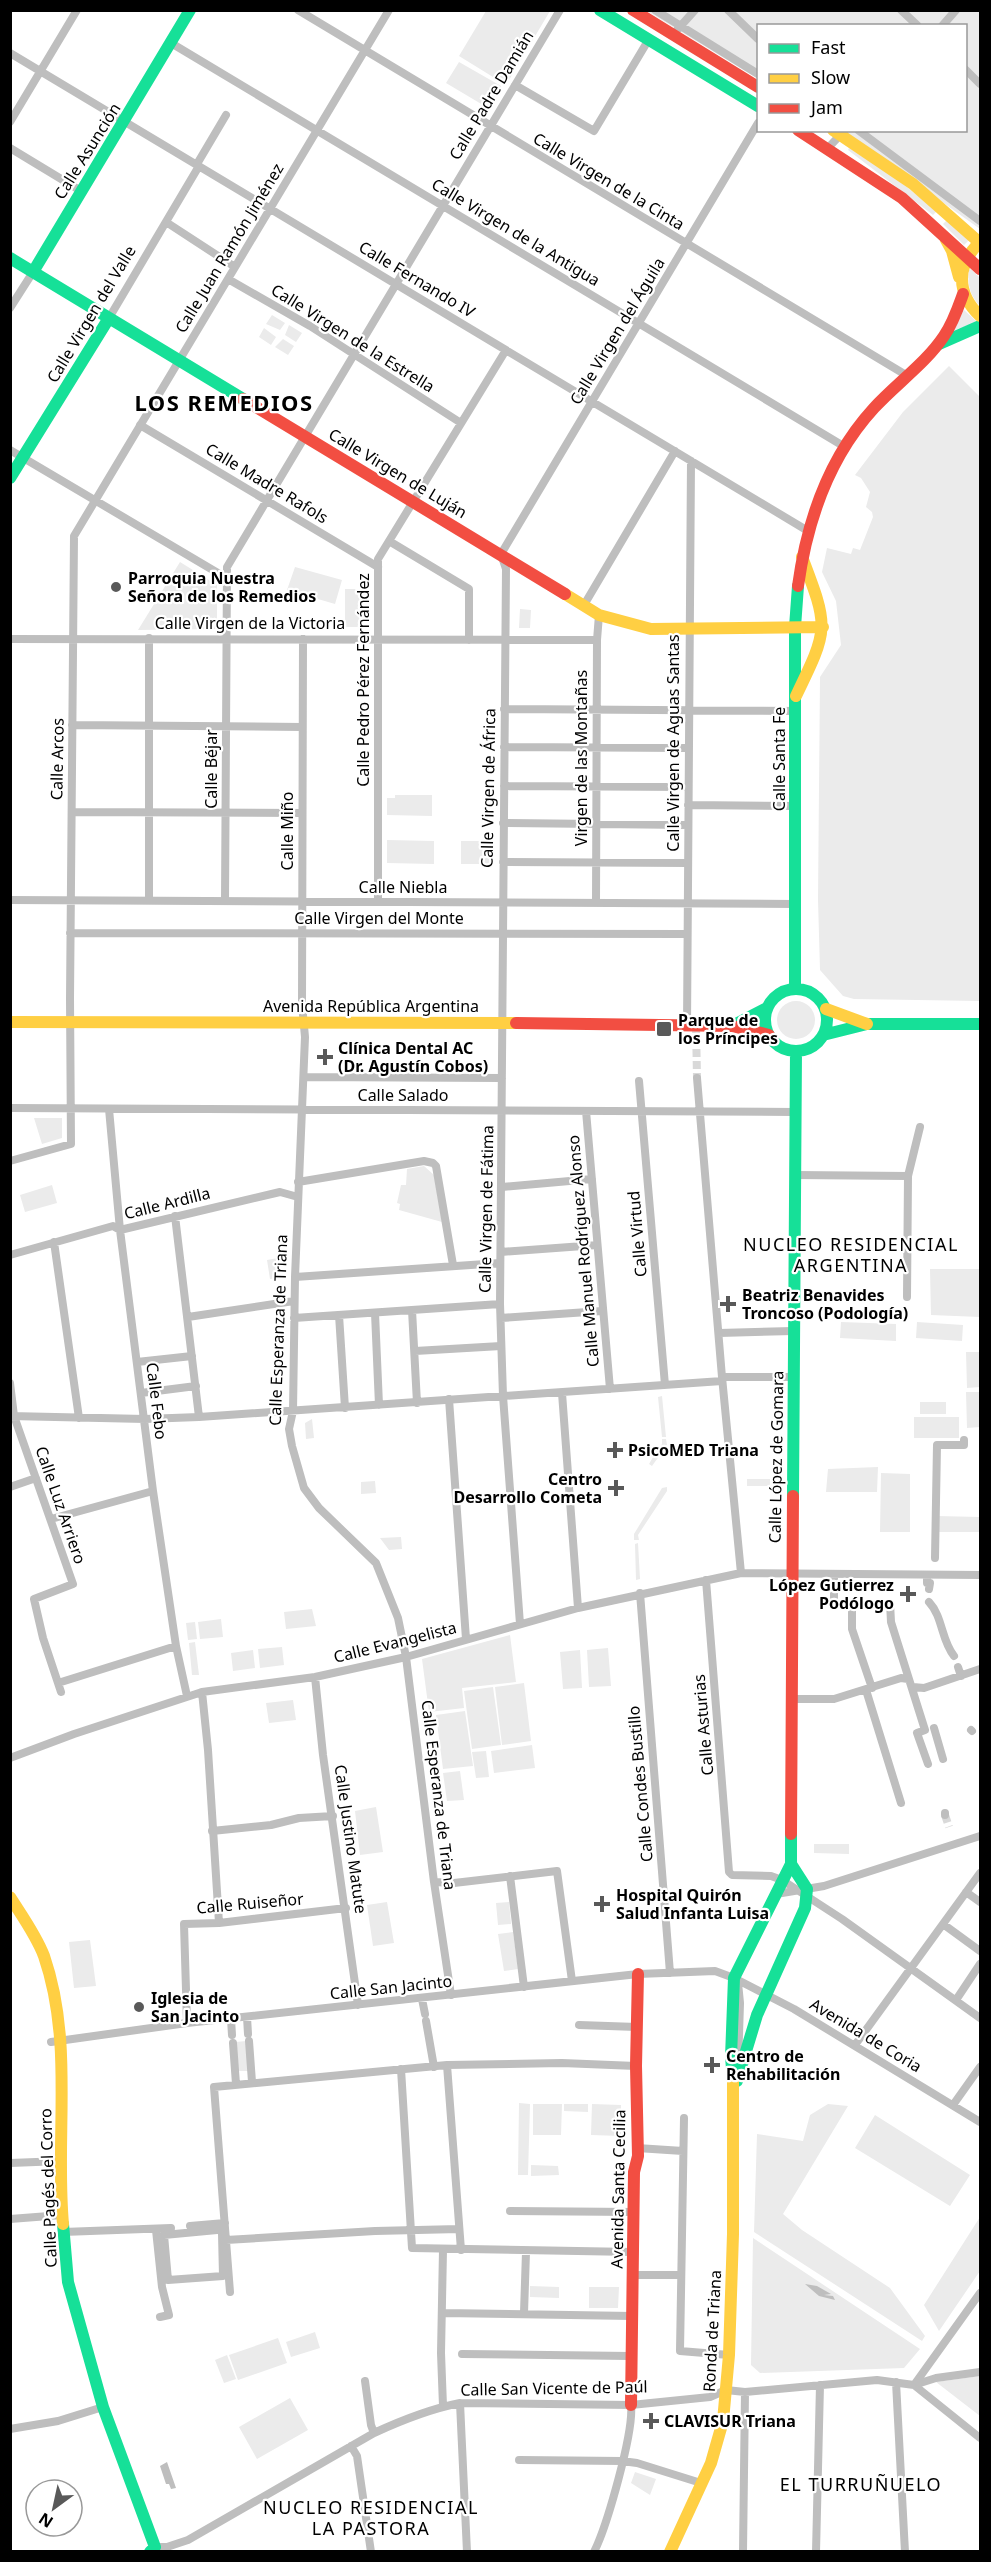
<svg xmlns="http://www.w3.org/2000/svg" width="991" height="2562" viewBox="0 0 991 2562" font-family="'Noto Sans',sans-serif">
<rect width="100%" height="100%" fill="#fff"/>
<path fill="#ebebeb" d="M486,11h64l-44,74 -47,-29z
M647,11h333v218l-137,-98 123,-1v-104h-208v53z
M459,62l42,24 -13,22 -42,-25z
M849,148l45,29 43,34 -4,4 -85,-65z
M947,220l22,20 -5,5 -21,-21z
M971,269l9,9v28c-10,-10 -13,-23 -11,-36z
M964,310l13,12 -25,9z
M272,315l13,8 -5,7 -14,-6z
M289,325l13,8 -6,9 -11,-7z
M264,328l12,9 -5,8 -12,-8z
M283,339l11,7 -6,9 -13,-8z
M949,366l31,31v604l-126,-2 -11,-3 -23,-26 -2,-70 2,-223 21,-32 -5,-44 -14,-29 5,-24 24,6 2,-6 7,2 13,-33 -1,-5 -6,-5 4,-15 -9,-14 -6,-3 48,-63z
M180,562l37,23v44l-79,1z
M295,567l47,13 -7,24 -48,-14z
M345,589h21v38h-21z
M520,609l11,1 -1,18h-11z
M395,795h37v21l-45,-1v-17h8z
M387,840l47,1v23l-47,-1z
M461,841h33v23h-33z
M777 1020a19 19 0 1 1 38 0a19 19 0 1 1-38 0Z
M34,1118h28v20l-20,6z
M424,1166l10,9 8,47 -43,-12 1,-6 -3,-1 4,-18h5l1,-16z
M52,1185l5,18 -32,9 -5,-17z
M278,1258v20l-8,1 -3,-19z
M930,1269h50v48l-49,-2z
M841,1322l55,2v17l-56,-3z
M917,1322l46,3 -1,16 -46,-3z
M966,1352h13l1,35 -13,1z
M966,1392h13l1,35 -13,1z
M662,1396l4,41h-4l-4,-40z
M920,1402h26v12h-26z
M914,1417h45v21h-45z
M312,1419l2,19 -8,1 -1,-16z
M662,1439h4l1,6 -15,21 -3,-2 7,-12h-21v-2l22,1 5,-7z
M878,1467l-1,25h-51l2,-23z
M881,1473l29,1v58h-30z
M747,1479h23v7h-23z
M375,1481l1,12 -15,1v-12z
M667,1487v4l-29,44 1,5h-5v-6l28,-46z
M937,1516l43,1v15h-43z
M401,1537l1,12 -13,1 -9,-12z
M638,1543l2,36 -4,1 -1,-36z
M312,1609l4,17 -30,3 -2,-17z
M221,1619l2,18 -23,2 -2,-17z
M195,1622l2,17 -9,1 -2,-17z
M510,1635l6,47 -54,6 2,20 -35,4 -7,-53z
M195,1642l4,33h-7l-3,-32z
M282,1647l2,18 -24,3 -2,-19z
M608,1648l3,38 -22,1 -2,-37z
M253,1650l2,18 -22,3 -2,-18z
M580,1650l2,38 -19,1 -3,-37z
M524,1683l7,58 -29,4 -7,-58z
M493,1687l8,58 -29,4 -8,-58z
M293,1700l3,20 -27,3 -3,-20z
M465,1711l8,55 -30,3 -7,-54z
M532,1745l3,23 -41,5 -3,-22z
M486,1751l3,26 -13,1 -4,-26z
M460,1771l4,29 -17,1 -4,-28z
M376,1807l7,45 -23,3 -5,-44z
M814,1844h35v10l-35,-1z
M387,1902l7,41 -21,3 -6,-41z
M509,1902l2,22 -13,1 -2,-22z
M513,1932l5,37 -14,2 -6,-37z
M90,1940l6,46 -22,2 -5,-46z
M246,2041l2,30h-10l-2,-29z
M519,2103l11,1 -2,71h-10z
M533,2104h29l-1,31h-28z
M564,2104h24v8l-24,-1z
M592,2104l29,1v31l-30,-1z
M828,2104l20,2 -65,108 19,16 88,58 35,48 -3,5 -168,-109 3,-98 46,7 7,-26z
M875,2115l95,60 -20,31 -95,-58z
M531,2165l27,1 1,9 -28,1z
M980,2217v54l-41,60 -15,-26z
M753,2238l167,111 -16,19 -144,5 -9,-8z
M530,2286l29,1v11l-29,-1z
M589,2287h30l-1,21h-29z
M315,2332l5,16 -29,9 -5,-15z
M278,2338l9,25 -49,17 -9,-25z
M227,2355l9,24 -12,4 -9,-23z
M980,2376v40l-44,-34z
M290,2398l18,32 -51,29 -18,-32z
M635,2472l21,7 -6,16 -19,-12z"/>
<path fill="#bebebe" d="M805,2284l12,2 14,8 -7,1 9,1 2,4 -16,-4z
M167,2462l9,26 -5,1 -2,-5h-3l-6,-18z"/>
<g fill="none" stroke-linecap="round" stroke-linejoin="round">
<path stroke="#d9d9d9" stroke-width="8" stroke-dasharray="8 4" stroke-linecap="butt" d="M696,1025l1,53
M945,1815l4,12"/>
<path stroke="#bebebe" stroke-width="8" d="M298,10l608,365
M655,10l103,64
M728,10l30,29
M901,10l17,16
M942,26l14,-16
M677,30l18,-20
M171,43l674,404
M10,53l798,478
M966,70l14,14
M515,85l79,46 55,-92
M10,122l67,-112
M858,130l122,91
M10,148l71,43
M827,149l18,-19
M197,164l29,-49
M166,222l69,45
M228,279l82,47 151,97
M10,308l23,-36
M109,318l90,-152
M140,425l238,142
M10,450l218,129
M389,541l80,48v51
M584,605l91,-154
M10,639l587,1
M303,639l-1,365 3,33 -10,240 -2,134 -4,18 3,17 12,42 15,20 57,55 22,55 8,39 28,225 17,113
M504,709l292,2
M72,725l230,2
M504,747l184,1
M504,786l184,1
M688,805l107,1
M72,812l230,1
M503,823l185,2
M503,862l185,1
M10,900l785,4
M149,900v-262
M225,901l2,-334 333,-557
M378,901v-342l128,-209
M596,903l1,-263 2,-25
M70,933l617,1
M687,1026l4,-565
M304,1077l198,1
M697,1078l25,299 19,196
M639,1081l26,304
M10,1108l785,4
M109,1109l11,121 33,261 23,155 11,50
M586,1111l24,278
M10,1161l61,-17 -1,-145 4,-463 315,-526
M795,1175l113,1
M298,1182l126,-21 9,2 3,3 17,99
M502,1187l90,-8
M175,1216l24,201
M54,1242l25,176
M501,1252l96,-7
M10,1255l103,-29 7,4 160,-38 18,5
M295,1277l205,-14
M907,1297l1,-121 12,-49
M412,1310l5,93
M375,1313l4,92
M339,1315l6,93
M188,1317l106,-16
M294,1318l206,-14
M501,1318l101,-7
M719,1333l74,-2
M415,1351l86,-5
M137,1362l55,-6
M722,1377h71
M10,1383l4,33 59,168 -39,15 9,39 18,54
M141,1393l55,-7
M562,1393l16,215
M449,1399l17,240
M10,1416l135,3 54,-2 523,-36
M10,1487l26,-9
M51,1519l102,-28
M935,1558l2,-113h27v-5
M834,1574v27
M927,1575v8h3l-1,6
M706,1580l23,292 3,3 39,1 11,4 60,39 138,99
M640,1593l30,380
M929,1602c14,15 12,38 25,54
M890,1603l1,19 34,108 -8,3 11,31
M852,1608v21l20,59
M520,1624l-17,-228 -3,-92 6,-735 -5,-15 257,-431
M958,1667l3,9
M315,1677l8,78 35,250
M58,1683l118,-37
M913,1687l11,1 56,-19
M866,1690l35,113
M202,1692l6,58 11,173
M791,1699h43l67,-21 7,1
M934,1728l9,31
M971,1730l1,1
M10,1758l64,-24 128,-42 113,-15 91,-20 172,-49 163,-35 239,2
M945,1813v2
M212,1831l59,-6 28,-7 34,-2
M510,1876l14,111
M434,1882l20,1 103,-12 15,110
M966,1892l14,10
M776,1894l48,-8 156,-50
M943,1924l37,27
M738,1983l2,20 -2,63
M422,1999l3,15
M956,2000l24,-36
M247,2017l1,17
M231,2019l1,16
M426,2021l8,46
M187,2023l-3,-99 35,-1 127,-15
M579,2025l58,2
M249,2041l3,41
M51,2042l136,-19 451,-49 77,-3 19,7 60,31 186,113
M233,2043l3,41
M855,2045l125,-172
M447,2065l14,185
M401,2069l11,179 221,4
M953,2105l27,-38
M684,2118l-4,233 49,4
M637,2148l46,3
M10,2163l52,-2
M510,2211l124,1
M10,2219l52,-4
M190,2226l35,-3
M156,2230l6,57 7,28 -9,2
M217,2230h4l1,4 1,42 -55,4 -4,-45z
M63,2232l108,-4
M226,2240l149,-9 84,-2
M443,2250l-2,103 2,53
M633,2275h48
M230,2292l-16,-205 233,-22 115,-2 74,3
M443,2313l189,3
M524,2313l2,-61
M462,2354l168,2
M365,2381l6,44 3,8
M896,2382l9,170
M914,2385l66,-92
M914,2385l66,53
M460,2403l7,149
M10,2429l48,-8 45,-14
M351,2446l6,10 14,96
M519,2460l103,1 15,2 64,20
M155,2547h12l21,-7 186,-107c28,-13 56,-24 86,-30l171,2 79,-8 16,-7 19,2 132,-12 37,5 22,-7 44,-6
M594,2552c13,-26 40,-120 37,-147
M743,2552l2,-160
M816,2552l4,-167"/>
<path stroke="#16e098" stroke-width="12" d="M600,10l158,96
M10,258l233,141
M33,272l157,-262
M939,344l41,-18
M10,478l99,-160
M795,989v-362l3,-41
M765 1020a31 31 0 1 1 62 0a31 31 0 1 1-62 0Z
M732,1026l35,-18
M823,1035l44,-11h113
M793,1496l3,-445
M733,2080l-2,-23 3,-79 57,-114v-30
M737,2081l20,-66 48,-107 2,-19 -16,-25
M63,2224l5,58 35,125 52,140 -5,5"/>
<path stroke="#ffcf43" stroke-width="12" d="M833,130l80,54 67,59
M946,240l6,11 7,26
M980,242c-24,23 -24,51 0,74
M565,594l34,21 52,14 172,-2
M796,696c33,-68 33,-68 6,-139
M826,1009l41,15
M10,1022l506,1
M10,1897c12,19 26,38 34,59 30,87 11,179 19,268
M670,2552l41,-89 12,-42 6,-66 4,-121v-154"/>
<path stroke="#f24e42" stroke-width="12" d="M633,10l125,77
M798,130l104,68 78,71
M243,399l322,195
M798,586c9,-65 31,-129 76,-178 23,-25 52,-45 70,-72 9,-13 14,-28 19,-42
M516,1023l216,3 37,9
M791,1834l2,-338
M631,2405l3,-233 4,-16 -2,-90 2,-92"/>
</g>
<g fill="#595959" stroke="#fff" stroke-width="2">
<circle cx="116" cy="587" r="6"/>
<rect x="656" y="1021" width="16" height="16" rx="3"/>
<path d="M322 1048h6v6h6v6h-6v6h-6v-6h-6v-6h6z"/>
<path d="M725 1295h6v6h6v6h-6v6h-6v-6h-6v-6h6z"/>
<path d="M612 1441h6v6h6v6h-6v6h-6v-6h-6v-6h6z"/>
<path d="M613 1479h6v6h6v6h-6v6h-6v-6h-6v-6h6z"/>
<path d="M905 1585h6v6h6v6h-6v6h-6v-6h-6v-6h6z"/>
<path d="M599 1895h6v6h6v6h-6v6h-6v-6h-6v-6h6z"/>
<circle cx="139" cy="2007" r="6"/>
<path d="M709 2056h6v6h6v6h-6v6h-6v-6h-6v-6h6z"/>
<path d="M648 2412h6v6h6v6h-6v6h-6v-6h-6v-6h6z"/>
</g>
<g text-anchor="middle" dominant-baseline="central" stroke-width="4.5" stroke-linejoin="round" paint-order="stroke">
<g font-size="16" fill="#000" stroke="#fff">
<text transform="translate(491 95) rotate(-59)">Calle Padre Damián</text>
<text transform="translate(87 151) rotate(-58)">Calle Asunción</text>
<text transform="translate(609 181) rotate(31)">Calle Virgen de la Cinta</text>
<text transform="translate(516 232) rotate(31)">Calle Virgen de la Antigua</text>
<text transform="translate(229 248) rotate(-59)">Calle Juan Ramón Jiménez</text>
<text transform="translate(417 279) rotate(31)">Calle Fernando IV</text>
<text transform="translate(91 314) rotate(-59)">Calle Virgen del Valle</text>
<text transform="translate(617 331) rotate(-59)">Calle Virgen del Águila</text>
<text transform="translate(353 338) rotate(32)">Calle Virgen de la Estrella</text>
<text transform="translate(398 473) rotate(31)">Calle Virgen de Luján</text>
<text transform="translate(267 483) rotate(31)">Calle Madre Rafols</text>
<text x="250" y="623">Calle Virgen de la Victoria</text>
<text transform="translate(363 680) rotate(-90)">Calle Pedro Pérez Fernández</text>
<text transform="translate(673 743) rotate(-90)">Calle Virgen de Aguas Santas</text>
<text transform="translate(581 758) rotate(-90)">Virgen de las Montañas</text>
<text transform="translate(57 759) rotate(-89)">Calle Arcos</text>
<text transform="translate(779 759) rotate(-90)">Calle Santa Fe</text>
<text transform="translate(211 769) rotate(-90)">Calle Béjar</text>
<text transform="translate(488 788) rotate(-89)">Calle Virgen de África</text>
<text transform="translate(287 831) rotate(-90)">Calle Miño</text>
<text x="403" y="887">Calle Niebla</text>
<text x="379" y="918">Calle Virgen del Monte</text>
<text x="371" y="1006">Avenida República Argentina</text>
<text x="403" y="1095">Calle Salado</text>
<text transform="translate(167 1203) rotate(-14)">Calle Ardilla</text>
<text transform="translate(486 1209) rotate(-89)">Calle Virgen de Fátima</text>
<text transform="translate(637 1234) rotate(-95)">Calle Virtud</text>
<text transform="translate(583 1251) rotate(-95)">Calle Manuel Rodríguez Alonso</text>
<text transform="translate(278 1330) rotate(-88)">Calle Esperanza de Triana</text>
<text transform="translate(157 1401) rotate(83)">Calle Febo</text>
<text transform="translate(776 1457) rotate(-89)">Calle López de Gomara</text>
<text transform="translate(61 1505) rotate(71)">Calle Luz Arriero</text>
<text transform="translate(395 1642) rotate(-14)">Calle Evangelista</text>
<text transform="translate(703 1725) rotate(-95)">Calle Asturias</text>
<text transform="translate(640 1784) rotate(-95)">Calle Condes Bustillo</text>
<text transform="translate(439 1795) rotate(83)">Calle Esperanza de Triana</text>
<text transform="translate(351 1839) rotate(82)">Calle Justino Matute</text>
<text transform="translate(250 1903) rotate(-5)">Calle Ruiseñor</text>
<text transform="translate(391 1987) rotate(-6)">Calle San Jacinto</text>
<text transform="translate(866 2035) rotate(31)">Avenida de Coria</text>
<text transform="translate(48 2188) rotate(-92)">Calle Pagés del Corro</text>
<text transform="translate(618 2189) rotate(-89)">Avenida Santa Cecilia</text>
<text transform="translate(712 2331) rotate(-87)">Ronda de Triana</text>
<text transform="translate(554 2388) rotate(-1)">Calle San Vicente de Paúl</text>
</g>
<g font-size="16" font-weight="bold" fill="#000" stroke="#fff" text-anchor="start">
<text x="128" y="578">Parroquia Nuestra<tspan x="128" dy="18">Señora de los Remedios</tspan></text>
<text x="678" y="1020">Parque de<tspan x="678" dy="18">los Príncipes</tspan></text>
<text x="338" y="1048">Clínica Dental AC<tspan x="338" dy="18">(Dr. Agustín Cobos)</tspan></text>
<text x="742" y="1295">Beatriz Benavides<tspan x="742" dy="18">Troncoso (Podología)</tspan></text>
<text x="628" y="1450">PsicoMED Triana</text>
<text x="602" y="1479" text-anchor="end">Centro<tspan x="602" dy="18">Desarrollo Cometa</tspan></text>
<text x="894" y="1585" text-anchor="end">López Gutierrez<tspan x="894" dy="18">Podólogo</tspan></text>
<text x="616" y="1895">Hospital Quirón<tspan x="616" dy="18">Salud Infanta Luisa</tspan></text>
<text x="151" y="1998">Iglesia de<tspan x="151" dy="18">San Jacinto</tspan></text>
<text x="726" y="2056">Centro de<tspan x="726" dy="18">Rehabilitación</tspan></text>
<text x="664" y="2421">CLAVISUR Triana</text>
</g>
<g font-size="18" letter-spacing="1.5" fill="#000" stroke="#fff">
<text x="851" y="1244">NUCLEO RESIDENCIAL<tspan x="851" dy="21">ARGENTINA</tspan></text>
<text x="861" y="2484">EL TURRUÑUELO</text>
<text x="371" y="2507">NUCLEO RESIDENCIAL<tspan x="371" dy="21">LA PASTORA</tspan></text>
</g>
<g font-size="22" font-weight="bold" letter-spacing="1.5" fill="#000" stroke="#fff">
<text x="224" y="402">LOS REMEDIOS</text>
</g>
</g>
<rect width="991" height="2562" fill="none" stroke="#000000" stroke-width="24"/>
<rect x="757" y="24" width="210" height="108" fill="#ffffff" stroke="#999999" stroke-width="1.5"/>
<rect x="769" y="44" width="30" height="9" fill="#16e098" stroke="#999999" stroke-width="1.5"/>
<text x="811" y="54" font-size="18" fill="#000000">Fast</text>
<rect x="769" y="74" width="30" height="9" fill="#ffcf43" stroke="#999999" stroke-width="1.5"/>
<text x="811" y="84" font-size="18" fill="#000000">Slow</text>
<rect x="769" y="104" width="30" height="9" fill="#f24e42" stroke="#999999" stroke-width="1.5"/>
<text x="811" y="114" font-size="18" fill="#000000">Jam</text>
<g transform="translate(54 2508) rotate(213)"><circle r="28" fill="#ffffff" stroke="#999999" stroke-width="1.5"/>
<path d="M0-4.5L10 22L0 15L-10 22Z" fill="#595959"/>
<text y="-9" font-size="16" font-weight="bold" text-anchor="middle" fill="#000000">N</text>
</g>
</svg>
